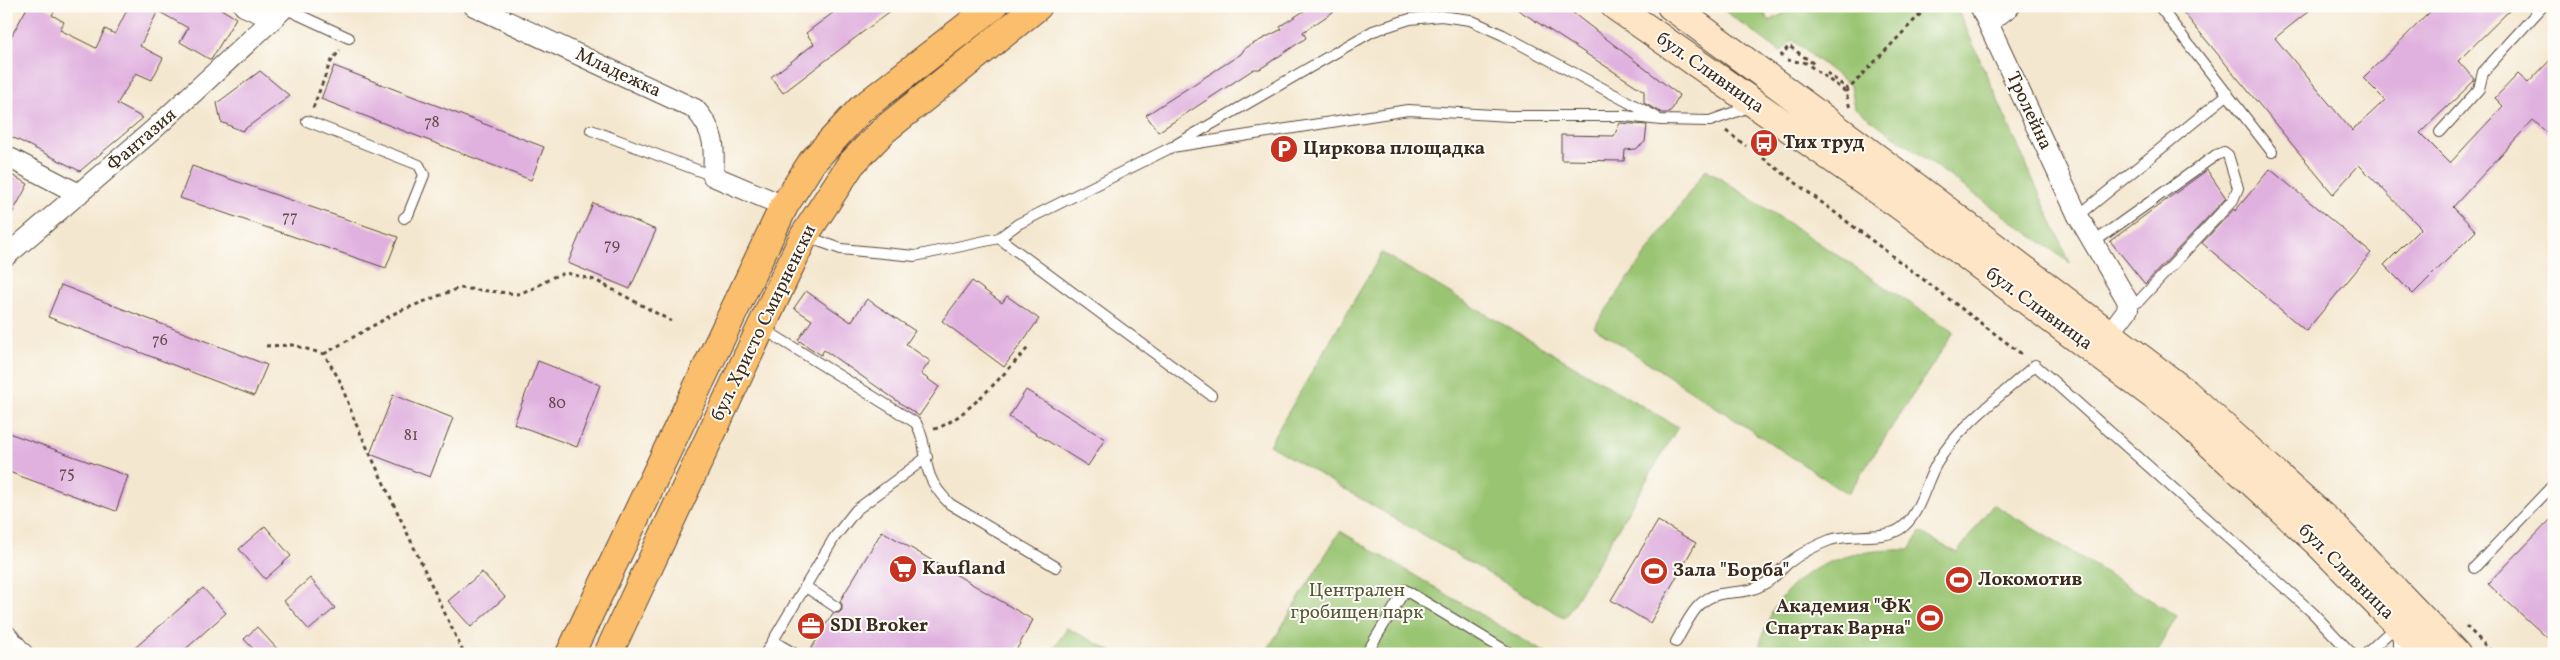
<svg xmlns="http://www.w3.org/2000/svg" width="2560" height="660" viewBox="0 0 2560 660" font-family="Vollkorn,serif">
<rect width="100%" height="100%" fill="#fdfcf7"/>
<filter id="ink" filterUnits="userSpaceOnUse"><feTurbulence type="fractalNoise" baseFrequency=".02" numOctaves="2"/><feDisplacementMap in="SourceGraphic" scale="10" xChannelSelector="R" yChannelSelector="G"/><feConvolveMatrix kernelMatrix="1 2 1 2 8 2 1 2 1" color-interpolation-filters="sRGB"/></filter>
<filter id="wash" filterUnits="userSpaceOnUse"><feTurbulence type="fractalNoise" baseFrequency=".0096" numOctaves="4" result="noise"/><feDisplacementMap in="SourceGraphic" scale="20" xChannelSelector="R" yChannelSelector="G"/><feGaussianBlur stdDeviation="1.12" result="paint"/><feColorMatrix in="noise" values="0 0 0 0 0 0 0 0 0 0 0 0 0 0 0 0 0 1.4 0 .05"/><feComposite in="paint" operator="in"/></filter>
<g filter="url(#wash)">
<rect width="100%" height="100%" fill="#f4e7cf"/>
<path fill="#99c471" stroke="#6a7748" d="M1718,6h42l9,15 29,-15h158l114,257 -215,-155 -4,-22 -59,-46 -11,12z
M1706,169l248,163 -106,162 -254,-167z
M1382,253l296,174 -113,191 -296,-173z
M1993,504l184,112 -22,38h-397c15,-80 77,-106 151,-104l11,-18 37,21z
M1340,531l207,123h-282z
M1067,628l50,26h-66z"/>
<g id="blocks">
<path fill="#e0b1df" d="M28,6h15l11,6 -2,3 12,7 -4,8 36,18 9,-19 10,5 14,-28h87l20,12 -25,42 -31,-18 8,-14 -30,-17 -18,35 23,12 -11,22 -16,-7 -19,31 26,14 -63,53 -74,-37v-88z
M842,6h55l-114,87 -12,-16 43,-33 -8,-11z
M1312,6h30l-39,26 3,6 -46,31h-6l-96,63 -12,-17 95,-61 4,-6 37,-19 -2,-3z
M1512,6h52l115,89 -6,13 -5,5h-6l-18,-10v-12z
M2178,6h137l-40,32 77,93 33,-31 -22,-22 73,-72h78l-56,55 16,18v2l-54,52 30,30 53,-57 -8,-8 23,-24 10,9 26,-27v83l-21,-19 -80,87 23,24 -63,63 -29,-29 37,-37 -62,-63 -26,29z
M334,66l210,81 -13,33 -210,-81z
M260,71l30,25 -48,35 -21,-9 -4,-19z
M1620,123l27,2 -2,17 -9,7 -11,1 -1,11 -63,-1v-25l53,1z
M192,166l206,71 -12,31 -206,-70z
M2270,169l101,84 -65,78 -104,-88 32,-34 1,2z
M2207,170l19,28 -81,86 -35,-43z
M6,172l22,12 -22,41z
M593,203l63,27 -26,59 -62,-26z
M972,281l30,22 5,-7 32,23 -35,48 -62,-46z
M61,285l206,80 -13,31 -206,-79z
M806,291l45,31 16,-23 48,32 -9,13 24,17 -9,13 18,13 -20,29 -95,-66 -3,5 -23,-15 14,-20 -18,-12z
M538,361l62,24 -23,62 -63,-23z
M1026,390l79,49 -17,27 -79,-49z
M393,395l60,23 -23,59 -60,-23z
M6,432l122,44 -12,35 -110,-40z
M2554,516v128l-66,-60z
M1658,521l38,22 -46,80 -39,-23z
M265,526l26,30 -26,23 -26,-30z
M882,531l151,89 -19,34h-206l25,-41h6l3,-3v-6l-2,-3z
M482,572l23,25 -34,30 -23,-26z
M310,578l25,30 -26,22 -25,-29z
M203,588l23,25 -46,41h-52z
M257,627l25,27h-24l-14,-15z"/>
</g>
</g>
<g filter="url(#ink)">
<use href="#blocks" fill-opacity="0" stroke="#574639" stroke-width="1"/>
<g fill="none" stroke-linecap="round" stroke-linejoin="round">
<defs>
<path id="lane" d="M2159,6l113,146
M284,8l65,30
M307,121l112,44 5,10 -16,40 -4,3
M591,130l122,46
M2440,132l39,-43 4,-17 60,-66
M1177,144l196,-113 37,-12 31,-3 29,4 33,15 153,82
M2078,216l150,-122
M805,236l36,13 74,7 84,-18 19,-14 154,-77 236,-37 102,6h115l36,4 49,1 42,-15
M999,238l212,157
M2094,242l122,-87 8,-3 4,3 10,33 -5,12 -95,102 -10,5
M762,328l154,95c11,20 7,35 14,53 4,11 12,20 20,28l106,63
M2474,568l80,-84
M806,587l30,20
M2398,632v22
M773,641l22,13
M1676,642c11,-19 20,-44 44,-48 16,-3 30,-1 44,-10 9,-5 16,-13 23,-20 13,-10 27,-18 43,-24 21,-7 53,0 70,-11 20,-13 25,-46 37,-66 21,-37 67,-69 98,-98l278,248 39,41
M765,654l69,-116 22,-28 71,-53
M1366,654l39,-64 106,64
M2366,654l32,-30"/>
<path id="street" d="M244,6l29,13 13,-13
M474,6l221,103c20,22 20,38 18,67l71,30
M1980,6l98,210 49,84 1,9 -18,24
M1988,23l22,-17
M6,156l73,38
M6,256l147,-126 120,-111
M6,635l17,19"/>
<path id="secondary" d="M1615,6l287,201 275,206 142,131 108,110
M1671,6l245,181 270,206 147,133 123,128"/>
<path id="primary" d="M570,654l214,-448 28,-44 49,-53 132,-103
M608,654l196,-418 47,-72 33,-34 154,-124"/>
</defs>
<use href="#lane" stroke="#574639" stroke-width="12"/>
<use href="#street" stroke="#574639" stroke-width="22"/>
<use href="#secondary" stroke="#574639" stroke-width="30"/>
<use href="#primary" stroke="#574639" stroke-width="30"/>
<path stroke="#574639" stroke-width="3" stroke-dasharray="4 4" stroke-linecap="butt" d="M1780,57l9,-11 25,18
M1787,60l19,3 40,29 4,17
M1827,73l21,16
M1846,92l82,-86
M313,108l17,-45 10,-13
M1726,131l20,15
M1763,158l260,197
M266,346l27,-1 31,9 15,25 17,45 108,230
M324,354l73,-42 62,-24 59,6 16,-6 19,-11 13,-4 29,7 76,41
M934,429c30,-8 71,-57 94,-81
M2466,626l28,28"/>
<use href="#lane" stroke="#fff" stroke-width="10"/>
<use href="#street" stroke="#fff" stroke-width="20"/>
<use href="#secondary" stroke="#fde5c5" stroke-width="28"/>
<use href="#primary" stroke="#fabe6d" stroke-width="28"/>
</g>
</g>
<defs>
<symbol id="bus-disc" viewBox="-11 -11 22 22"><circle r="9.5" fill="#c8321e" stroke="#fdfcf7"/><path d="M-5-6H5V4H4V6H2V4H-2V6H-4V4H-5ZM-3.5-4V0h7V-4ZM-3.5 1.2v1.5H-2V1.2ZM2 1.2v1.5H3.5V1.2Z" fill="#fff"/></symbol>
<symbol id="parking-disc" viewBox="-11 -11 22 22"><circle r="9.5" fill="#c8321e" stroke="#fdfcf7"/><path d="M-3.5-5.5H1a3.5 3.5 0 0 1 0 7H-1V5.5H-3.5ZM-1-3.4V-.6H.8a1.4 1.4 0 0 0 0-2.8Z" fill="#fff"/></symbol>
<symbol id="supermarket-disc" viewBox="-11 -11 22 22"><circle r="9.5" fill="#c8321e" stroke="#fdfcf7"/><path d="M-6-5.5h2.5l.6 2H6L4.5 2H-2.5L-4.4-4H-6ZM-1.5 3.2a1.3 1.3 0 1 0 .1 0ZM3 3.2a1.3 1.3 0 1 0 .1 0Z" fill="#fff"/></symbol>
<symbol id="stadium-disc" viewBox="-11 -11 22 22"><circle r="9.5" fill="#c8321e" stroke="#fdfcf7"/><path d="M0-5a6.5 5 0 1 0 0 10a6.5 5 0 1 0 0-10ZM-3.5-1.8h7v3.6h-7Z" fill="#fff"/></symbol>
<symbol id="office-disc" viewBox="-11 -11 22 22"><circle r="9.5" fill="#c8321e" stroke="#fdfcf7"/><path d="M-6-3h4V-5.5h4V-3h4V5H-6ZM-1-4.5V-3h2v-1.5ZM-6 0V1H6V0Z" fill="#fff"/></symbol>
</defs>
<g fill-rule="evenodd">
<use href="#bus-disc" x="1748" y="127" width="32" height="32"/>
<use href="#parking-disc" x="1268" y="133" width="32" height="32"/>
<use href="#supermarket-disc" x="887" y="553" width="32" height="32"/>
<use href="#stadium-disc" x="1638" y="555" width="32" height="32"/>
<use href="#stadium-disc" x="1943" y="564" width="32" height="32"/>
<use href="#stadium-disc" x="1914" y="602" width="32" height="32"/>
<use href="#office-disc" x="795" y="610" width="32" height="32"/>
</g>
<g text-anchor="middle" dominant-baseline="central" stroke-width="4" stroke-linejoin="round" paint-order="stroke">
<g font-size="16" fill="#644c4e">
<text x="432" y="123">78</text>
<text x="290" y="218">77</text>
<text x="612" y="246">79</text>
<text x="160" y="341">76</text>
<text x="557" y="404">80</text>
<text x="411" y="436">81</text>
<text x="67" y="474">75</text>
</g>
<g font-size="19" fill="#3b2a1e" stroke="#fdfcf7">
<text transform="translate(618 73) rotate(25)">Младежка</text>
<text transform="translate(1710 73) rotate(35)">бул. Сливница</text>
<text transform="translate(2029 111) rotate(65)">Тролейна</text>
<text transform="translate(142 140) rotate(-41)">Фантазия</text>
<text transform="translate(2039 309) rotate(36)">бул. Сливница</text>
<text transform="translate(764 323) rotate(-64)">бул. Христо Смирненски</text>
<text transform="translate(2346 572) rotate(45)">бул. Сливница</text>
</g>
<g font-size="19" font-weight="bold" fill="#3b2a1e" stroke="#fdfcf7" text-anchor="start">
<text x="1783" y="143">Тих труд</text>
<text x="1303" y="149">Циркова площадка</text>
<text x="922" y="569">Kaufland</text>
<text x="1673" y="571">Зала "Борба"</text>
<text x="1978" y="580">Локомотив</text>
<text x="1911" y="607" text-anchor="end">Академия "ФК<tspan x="1911" dy="22">Спартак Варна"</tspan></text>
<text x="830" y="626">SDI Broker</text>
</g>
<g font-size="19" fill="#575837" stroke="#fdfcf7">
<text x="1357" y="591">Централен<tspan x="1357" dy="22">гробищен парк</tspan></text>
</g>
</g>
<rect width="2560" height="660" fill="none" stroke="#fdfcf7" stroke-width="25"/>
</svg>
